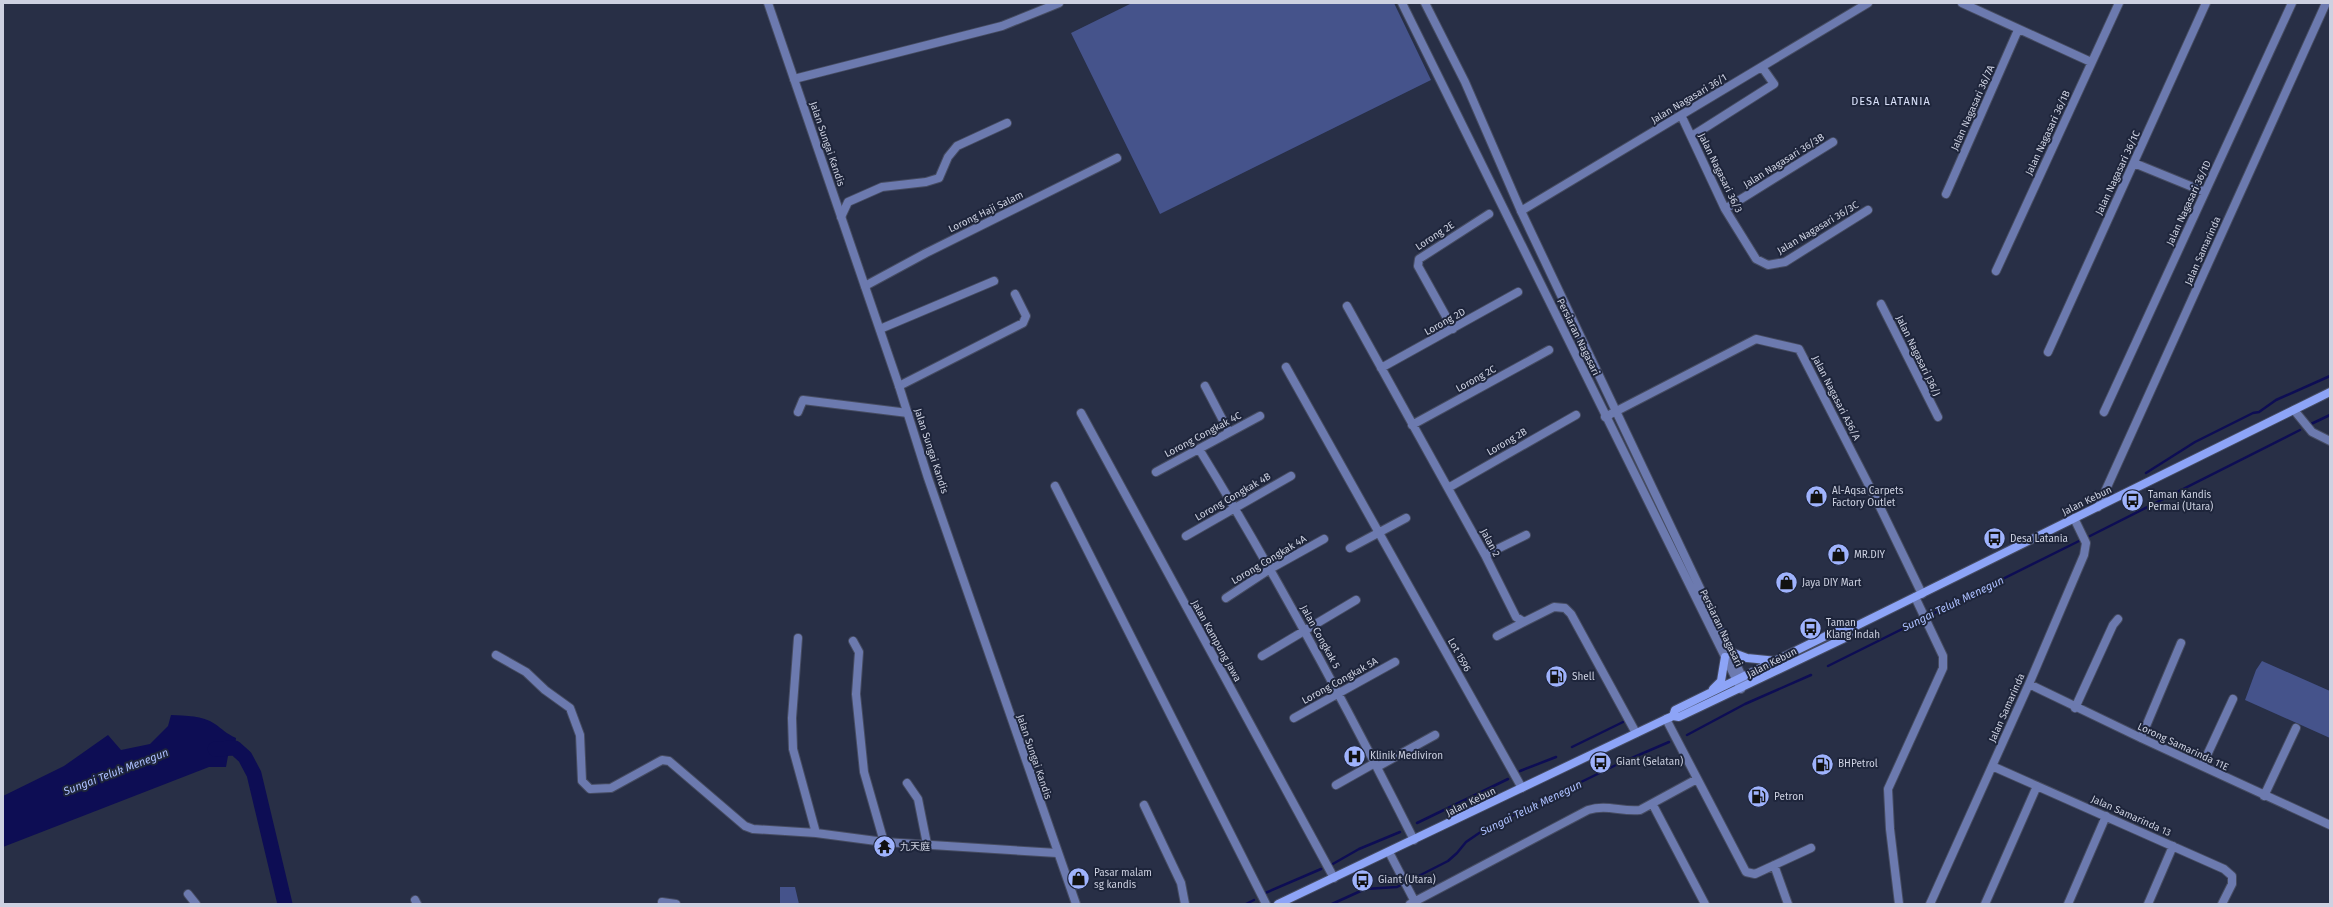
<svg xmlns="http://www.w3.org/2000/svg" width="2333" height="907" viewBox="0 0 2333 907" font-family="'Fira Sans','Noto Sans SC',sans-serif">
<rect width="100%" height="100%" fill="#282f46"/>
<path fill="#45538b" d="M1132,3h262l37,77 -271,134 -89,-181z
M2262,661l68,30v47l-85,-38 11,-30z
M780,887h15l4,17h-19z"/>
<path fill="#0d0d54" d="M171,715c15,1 31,0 44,9 7,5 12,10 21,14l-1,10 -7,8 -2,11h-17l-206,80v-51l61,-30 44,-31 13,15 29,-6 18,-18z"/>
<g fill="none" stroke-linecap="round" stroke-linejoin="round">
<path stroke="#0d0d54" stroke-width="2.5" d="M2311,424l19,-9
M2146,473l49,-31 58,-29 6,-1 17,-12 54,-24
M2090,536l210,-106
M1828,666l251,-125
M1687,735l58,-31 66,-29
M1572,747l51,-25
M1520,771l36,-14
M1417,823l91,-44
M1331,865l28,-16 41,-17
M1263,894l58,-25
M1246,904l8,-4
M1332,904l33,-15 32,-2 51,-26 9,-8 9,-11 19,-13 133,-65 51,-22"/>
<path stroke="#0d0d54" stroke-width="15" d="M215,749l20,-1 10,9 9,17 31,130"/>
<defs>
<path id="minor" d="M1962,3l129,59
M794,79l208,-53 57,-23
M1681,115l44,94 31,50 12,6 17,-3 83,-52
M1692,136l82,-52 -12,-17
M2134,163l71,29
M1946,194l72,-164
M1725,209l108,-67
M1521,211l347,-208
M841,217l7,-15 34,-15 44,-5 13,-4 9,-21 9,-11 50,-23
M1996,271l123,-268
M865,286l61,-33 191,-95
M1881,304l57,113
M1347,306l138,249 31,62 8,5 30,-15 11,1 6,6 65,119
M880,329l114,-48
M1453,329l-35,-63 1,-7 70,-45
M2048,352l158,-349
M1286,367l236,421
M1381,368l137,-76
M899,386l124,-63 3,-7 -11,-22
M1205,386l24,46
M2294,410l18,22 18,9
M798,412l5,-12 105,13
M2104,412l188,-409
M1081,413l253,465
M1605,417l151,-78 43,10 80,156 43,89
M1412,425l137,-75
M1199,449c78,127 148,258 215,391
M1156,472l104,-56
M1055,486l211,418
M1448,488l128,-73
M2098,507l228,-504
M1186,536l105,-60
M1350,548l56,-30
M1485,555l41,-20
M1226,598l44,-29 54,-30
M1497,636l27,-14
M798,638l-6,80 1,31 23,84
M853,641l6,11 -3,42 8,78 20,70
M496,655l30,17 19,18 25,18 10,27 2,46 8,8 21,-1 51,-28 7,1 76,65 8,3 63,4 68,9 173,11
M1262,656l94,-56
M2029,684l112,54 189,87
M2075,708l38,-83 5,-6
M1294,718l101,-56
M1666,719l80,153 9,2 56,-26
M2141,738l40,-95
M1992,766l232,103 8,7v8l-10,20
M2202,766l31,-67
M1377,767l58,-32
M907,783l11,16 9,45
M1336,785l39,-22
M2264,796l32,-68
M1144,805l37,78 4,21
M1653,805l52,99
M1389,852l27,52
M1774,865l14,39
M188,894l8,10
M415,900l2,4
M662,902l14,2
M1410,904l178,-94c19,-6 33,2 52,0l57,-31
M1899,904l-9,-75 -2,-40 55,-121v-12l-28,-59
M1930,904l99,-220 55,-129 2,-12 -12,-25
M1985,904l52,-118
M2068,904l38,-88
M2148,904l25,-58"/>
<path id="tertiary" d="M768,3l131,383 29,92 148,426
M1402,3l339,686
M1425,3l40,79 56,129 224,472"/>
<path id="secondary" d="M1731,652l16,6 30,3
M1713,689l8,-8 4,-24
M1673,716l2,-6 165,-81 14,-2 476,-235
M1278,904l388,-185 7,-3 6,1 166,-79 9,-11"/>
</defs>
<use href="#minor" stroke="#464c62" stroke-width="10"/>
<use href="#tertiary" stroke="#464c62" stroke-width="10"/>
<use href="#secondary" stroke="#464c62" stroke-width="10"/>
<use href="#minor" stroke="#6c7aaf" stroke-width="8"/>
<use href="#tertiary" stroke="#6c7aaf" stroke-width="8"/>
<use href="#secondary" stroke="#8da4f7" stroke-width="8"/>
</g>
<defs>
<symbol id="shop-disc" viewBox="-11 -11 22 22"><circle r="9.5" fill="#9fb3fd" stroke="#1e253b"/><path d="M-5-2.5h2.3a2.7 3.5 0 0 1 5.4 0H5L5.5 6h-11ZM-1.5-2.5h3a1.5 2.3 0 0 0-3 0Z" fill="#111"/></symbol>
<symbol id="bus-disc" viewBox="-11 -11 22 22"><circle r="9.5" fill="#9fb3fd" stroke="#1e253b"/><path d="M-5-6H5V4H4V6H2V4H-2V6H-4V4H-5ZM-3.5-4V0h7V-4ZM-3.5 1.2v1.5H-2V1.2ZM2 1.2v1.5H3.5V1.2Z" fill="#111"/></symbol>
<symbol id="fuel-disc" viewBox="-11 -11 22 22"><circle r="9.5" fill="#9fb3fd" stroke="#1e253b"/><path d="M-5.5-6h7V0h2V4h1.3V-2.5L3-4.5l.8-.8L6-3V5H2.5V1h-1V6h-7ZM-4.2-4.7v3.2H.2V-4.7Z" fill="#111"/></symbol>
<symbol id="hospital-disc" viewBox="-11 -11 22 22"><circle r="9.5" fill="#9fb3fd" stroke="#1e253b"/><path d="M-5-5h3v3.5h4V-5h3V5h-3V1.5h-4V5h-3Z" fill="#111"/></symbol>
<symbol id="temple-disc" viewBox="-11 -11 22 22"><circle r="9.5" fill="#9fb3fd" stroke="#1e253b"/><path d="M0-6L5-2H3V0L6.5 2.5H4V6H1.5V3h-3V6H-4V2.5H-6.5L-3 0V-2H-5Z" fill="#111"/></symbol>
</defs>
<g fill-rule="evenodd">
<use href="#shop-disc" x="1804" y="484" width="25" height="25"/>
<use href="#bus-disc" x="2120" y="488" width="25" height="25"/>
<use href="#bus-disc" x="1982" y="526" width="25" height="25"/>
<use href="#shop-disc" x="1826" y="542" width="25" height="25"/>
<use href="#shop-disc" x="1774" y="570" width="25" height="25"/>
<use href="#bus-disc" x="1798" y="616" width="25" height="25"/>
<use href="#fuel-disc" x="1544" y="664" width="25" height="25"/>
<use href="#hospital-disc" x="1342" y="744" width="25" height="25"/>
<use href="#bus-disc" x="1588" y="750" width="25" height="25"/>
<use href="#fuel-disc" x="1810" y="752" width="25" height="25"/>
<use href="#fuel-disc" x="1746" y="784" width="25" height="25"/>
<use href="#temple-disc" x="872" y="834" width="25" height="25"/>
<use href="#shop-disc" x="1066" y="866" width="25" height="25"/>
<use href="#bus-disc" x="1350" y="868" width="25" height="25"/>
</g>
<g text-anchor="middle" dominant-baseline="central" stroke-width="4" stroke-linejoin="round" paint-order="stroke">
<g font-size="10" fill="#cdd1e1" stroke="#1e253b">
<text transform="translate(1689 99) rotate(-31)">Jalan Nagasari 36/1</text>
<text transform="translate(1973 108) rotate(-66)">Jalan Nagasari 36/7A</text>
<text transform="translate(2048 133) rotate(-65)">Jalan Nagasari 36/1B</text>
<text transform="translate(827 144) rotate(71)">Jalan Sungai Kandis</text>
<text transform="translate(1784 161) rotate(-32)">Jalan Nagasari 36/3B</text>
<text transform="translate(1720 173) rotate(64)">Jalan Nagasari 36/3</text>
<text transform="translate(2118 173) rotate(-65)">Jalan Nagasari 36/1C</text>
<text transform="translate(2189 203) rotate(-65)">Jalan Nagasari 36/1D</text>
<text transform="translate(986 212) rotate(-26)">Lorong Haji Salam</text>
<text transform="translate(1818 228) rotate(-31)">Jalan Nagasari 36/3C</text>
<text transform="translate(1435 236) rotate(-33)">Lorong 2E</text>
<text transform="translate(2203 251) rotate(-66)">Jalan Samarinda</text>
<text transform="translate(1445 322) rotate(-29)">Lorong 2D</text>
<text transform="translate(1578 337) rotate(64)">Persiaran Nagasari</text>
<text transform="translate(1918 356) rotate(64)">Jalan Nagasari J36/J</text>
<text transform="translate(1476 379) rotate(-29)">Lorong 2C</text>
<text transform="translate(1836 398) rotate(63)">Jalan Nagasari A36/A</text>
<text transform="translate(1203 435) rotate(-28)">Lorong Congkak 4C</text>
<text transform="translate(1507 442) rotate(-30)">Lorong 2B</text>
<text transform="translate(931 451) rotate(72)">Jalan Sungai Kandis</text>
<text transform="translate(1233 497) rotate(-30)">Lorong Congkak 4B</text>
<text transform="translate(2087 501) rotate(-26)">Jalan Kebun</text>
<text transform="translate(1490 543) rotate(62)">Jalan 2</text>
<text transform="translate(1269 560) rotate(-31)">Lorong Congkak 4A</text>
<text transform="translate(1721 628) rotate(64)">Persiaran Nagasari</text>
<text transform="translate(1320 637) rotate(61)">Jalan Congkak 5</text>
<text transform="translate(1216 641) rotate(61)">Jalan Kampung Jawa</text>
<text transform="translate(1459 655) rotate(61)">Lot 1596</text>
<text transform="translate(1772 663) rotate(-27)">Jalan Kebun</text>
<text transform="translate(1340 681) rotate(-29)">Lorong Congkak 5A</text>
<text transform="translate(2007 708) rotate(-66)">Jalan Samarinda</text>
<text transform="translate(2183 747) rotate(25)">Lorong Samarinda 11E</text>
<text transform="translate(1034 757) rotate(71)">Jalan Sungai Kandis</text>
<text transform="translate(1471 802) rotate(-26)">Jalan Kebun</text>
<text transform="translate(2131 816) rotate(24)">Jalan Samarinda 13</text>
</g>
<g font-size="10" fill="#cdd1e1" stroke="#1e253b" text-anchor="start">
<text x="1832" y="491">Al-Aqsa Carpets<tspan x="1832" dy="12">Factory Outlet</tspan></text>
<text x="2148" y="495">Taman Kandis<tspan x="2148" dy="12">Permai (Utara)</tspan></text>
<text x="2010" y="539">Desa Latania</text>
<text x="1854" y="555">MR.DIY</text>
<text x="1802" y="583">Jaya DIY Mart</text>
<text x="1826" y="623">Taman<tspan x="1826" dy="12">Klang Indah</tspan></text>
<text x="1572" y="677">Shell</text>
<text x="1370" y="756">Klinik Mediviron</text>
<text x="1616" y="762">Giant (Selatan)</text>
<text x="1838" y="764">BHPetrol</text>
<text x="1774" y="797">Petron</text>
<text x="900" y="847">九天庭</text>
<text x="1094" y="873">Pasar malam<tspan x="1094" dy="12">sg kandis</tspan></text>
<text x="1378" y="880">Giant (Utara)</text>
</g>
<g font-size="11" letter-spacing="1" fill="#dae2fb" stroke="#1e253b">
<text x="1891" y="101">DESA LATANIA</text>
</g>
<g font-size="11" font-style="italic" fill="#acbffe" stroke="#1e253b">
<text transform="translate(1953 604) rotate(-26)">Sungai Teluk Menegun</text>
<text transform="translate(116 772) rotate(-21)">Sungai Teluk Menegun</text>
<text transform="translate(1531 808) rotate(-26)">Sungai Teluk Menegun</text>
</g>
</g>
<rect width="2333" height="907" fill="none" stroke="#cdd1e1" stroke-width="8"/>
</svg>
